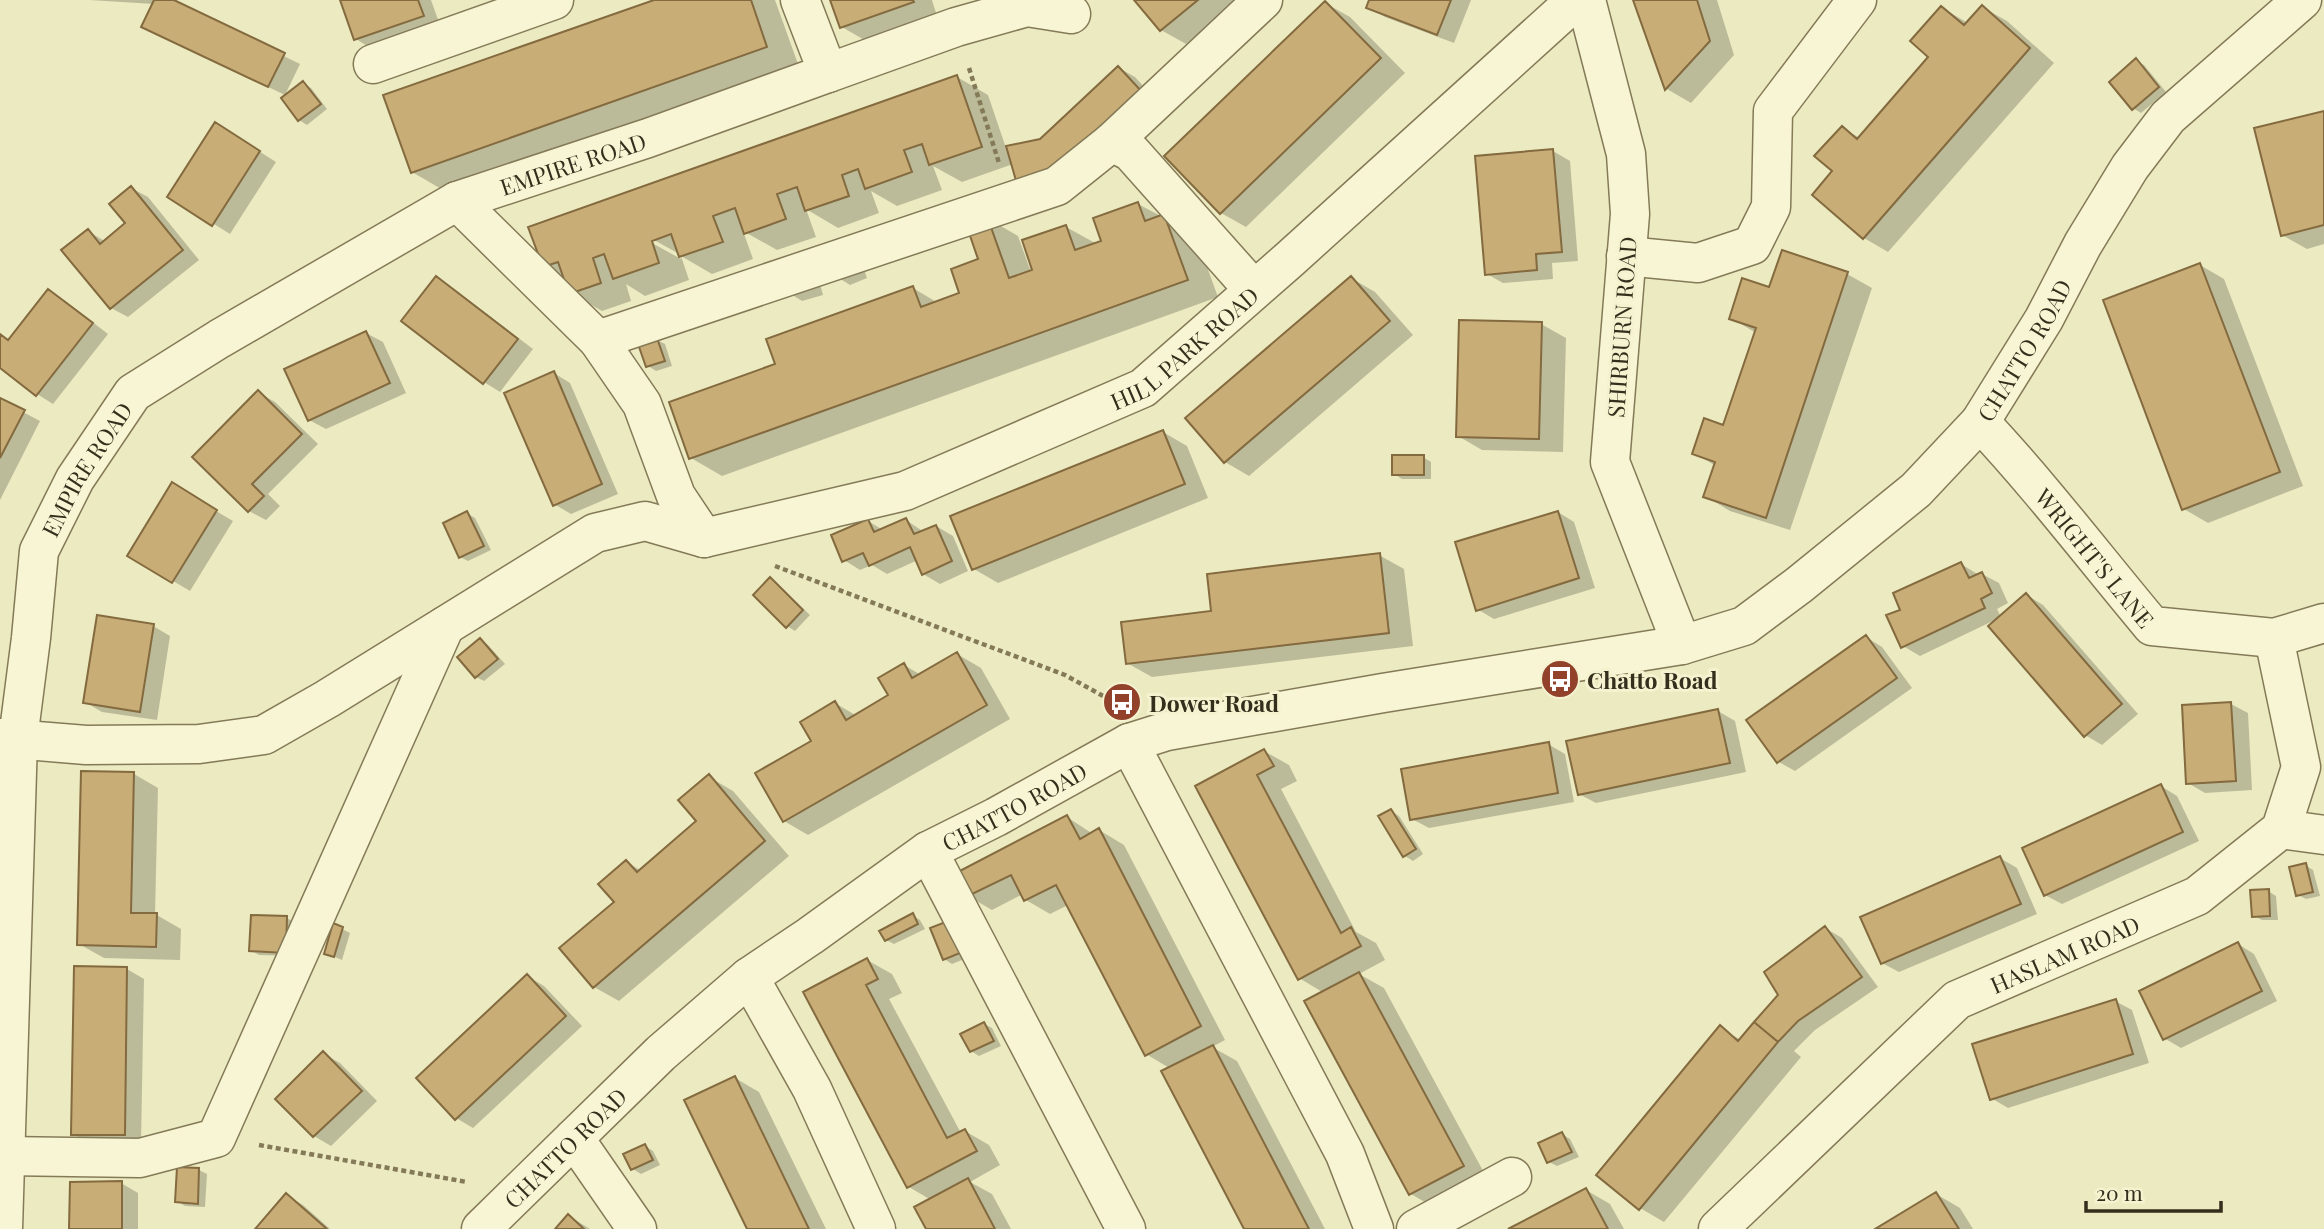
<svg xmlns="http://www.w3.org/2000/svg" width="2324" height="1229" viewBox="0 0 2324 1229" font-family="'Playfair Display',serif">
<rect width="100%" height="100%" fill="#eceac0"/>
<path fill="#0003" fill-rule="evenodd" d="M89,0h80l131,64 -15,31 -125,-59 -6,-32z
M342,0h89l9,25 -68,24 -16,-10z
M659,0h116l23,64 -355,126 -31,-18z
M832,0h100l5,16 -71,25 -24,-14z
M1136,0h103l-53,44 -25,-14z
M1371,0h100l-17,43 -69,-26 -17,-10z
M1635,0h82l17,55 -43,48 -24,-14z
M1325,3l25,14 55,56 -159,154 -25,-14z
M1982,7l25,14 47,42 -166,189 -24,-14 -30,-67 8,-43 18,10 71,-81 11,-49 26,15z
M2136,61l8,4 22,27 -25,21 -8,-5z
M1119,68l16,9 25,27 -147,60 -51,18 -29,-16 9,24 -45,16 -26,-15 8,22 -41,15 -32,-19 10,28 -39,13 -34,-19 10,28 -41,15 -31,-18 8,24 -44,16 -19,-12 5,17 -29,10 -31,-18 -6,-15 -21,-12 413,-189 31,18 18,53 35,-7zM645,235l36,20v4l-38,-21z
M303,83l8,5 16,21 -20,16 -8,-5z
M2324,113v131l-17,5 -25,-14z
M232,134l44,28 -46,72 -61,-38z
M1553,151l17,10 8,100 -26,2 1,16 -50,4 -16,-9z
M131,188l17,9 51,63 -71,57 -17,-9 -23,-77 18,11 22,-19z
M1138,204l57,30 23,63 -496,179 -31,-18 86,-93 136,-77 25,15 23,-9 20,-33 6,-43 31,18 13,36 35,-45 31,17 6,-2z
M1783,252l64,22 25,14 -82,242 -60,-19 -25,-15 11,-30 -22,-13 30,-26 32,-94 -25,-15 39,-28z
M2200,265l24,14 79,207 -95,37 -24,-14z
M864,269l3,9 -17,7 -8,-5 -4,-8z
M1351,278l24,14 38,43 -164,141 -24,-14z
M436,279l17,9 80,61 -33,43 -16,-10z
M820,284l3,11 -21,6 -8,-5 -3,-11z
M48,291l17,10 43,33 -55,70 -16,-10 -37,-28v-31l9,6z
M1541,324l25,14 -3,114 -81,-2 -24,-14z
M366,333l17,9 23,51 -80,36 -17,-9z
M657,340l8,4 7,22 -16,5 -8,-5z
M554,373l16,10 48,111 -47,20 -17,-10z
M259,393l16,9 43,42 -50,50 12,12 -14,14 -17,-9 -54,-54z
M0,400l40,21 -40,79z
M1163,432l24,14 21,52 -210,85 -24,-14z
M1423,457l8,5v17h-29l-8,-5z
M172,485l61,36 -43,70 -61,-36z
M1558,512l16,10 21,66 -101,31 -17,-10z
M467,513l8,5 16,32 -23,11 -8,-4z
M906,520l18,12 12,-6 17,10 15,35 -28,13 -17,-10 -5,-14 -31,14 -15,-9 -12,5 -16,-10 24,-39 15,9z
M1379,555l25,14 9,77 -261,31 -25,-14 86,-51z
M1961,564l18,11 3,-1 17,9 9,20 -11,6 4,8 26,-22 16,10 95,109 -36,31 -17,-10 -88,-116 -77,37 -17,-10v-36z
M770,579l8,5 32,31 -15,16 -8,-5z
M153,626l17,10 -13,84 -55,-8 -17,-10z
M1866,637l16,10 30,41 -117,83 -16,-9z
M480,640l8,5 17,19 -21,17 -8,-4 -16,-20z
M957,654l24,14 29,51 -202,116 -24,-14 30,-80 21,-38 22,13 34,-21 13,-30 17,10z
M2231,704l17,9 4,77 -47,3 -17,-10z
M1718,711l17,10 11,51 -150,31 -17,-9z
M1548,744l17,10 9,48 -145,26 -17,-9z
M1264,751l25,14 8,16 -16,8 75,143 20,11 9,17 -26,14 25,14 104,192 -53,28 -24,-14 -87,-201 -25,-15 -102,-191z
M134,774l24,14 -3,126 26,15 -1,31 -76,-2 -25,-14z
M709,777l24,14 56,65 -170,145 -25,-14 33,-125 13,8 58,-48z
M2161,786l16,10 22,45 -137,63 -17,-9z
M1391,811l8,5 24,38 -10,7 -8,-5 -24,-39z
M1067,817l26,17 6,-4 25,15 101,195 -13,7 25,14 88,168h-79l-75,-160 -25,-15 -78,-149 -18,9 -24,-14 -3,-6 -31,16 -24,-14z
M2000,858l17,10 20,46 -138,58 -17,-9z
M2305,865l8,5 7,26 -14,3 -8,-4z
M2268,891l8,5 2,24h-16l-8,-4z
M912,915l8,5 5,9 -31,15 -8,-4z
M287,918l8,5 -1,33 -35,-1 -8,-5z
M956,928l11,30 -15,6 -8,-5z
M1825,928l17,10 36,49 -63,43 -21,21 7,6 -137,165 -24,-14 80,-180 21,12 40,-45z
M342,929l8,4 -8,27 -16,-7z
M2238,944l16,10 23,47 -96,47 -17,-10z
M867,960l25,14 10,19 -13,6 72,134 4,-2 24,14 11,20 -30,17 22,12 19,35h-83l3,-29 -22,-13 -104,-194z
M127,969l17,10 -3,165h-51l-17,-10z
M527,976l17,10 38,40 -109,102 -17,-10z
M2115,1001l17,9 17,53 -141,45 -17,-10z
M984,1024l8,4 9,18 -22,10 -8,-5z
M324,1054l16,9 37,38 -46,45 -17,-10 -36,-37z
M735,1078l24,14 67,137h-77z
M1562,1134l8,5 9,18 -22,9 -8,-4z
M645,1146l8,5 7,14 -19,9 -8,-5z
M199,1170l8,4 -2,33 -20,-1 -8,-5z
M121,1183l17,10v36h-67z
M1586,1190l24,14 14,25h-112z
M1936,1194l24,14 13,21h-95z
M286,1195l17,10 27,24h-73z
M569,1216l21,13h-33z"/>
<path fill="#c9ad77" stroke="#836a3f" stroke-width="2" d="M154,0h20l111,53 -17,34 -127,-60z
M340,0h78l6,16 -70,24z
M654,0h97l16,47 -356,126 -28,-78z
M830,0h83l1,2 -74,26z
M1134,0h64l-38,31z
M1369,0h82l-14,35 -71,-27z
M1633,0h64l13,41 -45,49z
M1325,1l56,57 -161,156 -56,-58z
M1982,5l48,43 -167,191 -51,-44 20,-24 -18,-15 28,-30 15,13 71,-82 -18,-16 31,-35 23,19z
M2136,58l23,29 -27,23 -23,-28z
M1118,66l26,28 -84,78 -43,12 -11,-38 34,-7z
M957,75l25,72 -53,18 -7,-21 -18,6 8,22 -47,17 -7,-20 -16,6 7,21 -44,15 -8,-24 -20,7 9,25 -42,15 -9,-26 -22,8 10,26 -44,15 -8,-23 -19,7 7,22 -46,16 -9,-25 -11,4 8,25 -32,11 -11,-32 -15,5 -15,-40z
M303,81l18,23 -23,17 -17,-23z
M2324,111v114l-43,11 -27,-108z
M215,122l45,29 -48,75 -45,-29z
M1553,149l9,103 -26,2 1,16 -52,5 -10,-119z
M131,186l52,64 -73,59 -49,-59 27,-21 12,15 25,-21 -16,-19z
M1138,202l7,19 19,-7 24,66 -499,179 -20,-57 106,-38 -9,-25 147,-53 8,21 38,-14 -8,-24 27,-10 -12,-35 21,-8 22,62 23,-8 -10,-30 44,-15 9,25 26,-9 -8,-23z
M1782,250l66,22 -82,246 -63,-21 12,-35 -23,-8 12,-36 19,7 33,-97 -27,-9 13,-41 27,9z
M2200,263l80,209 -98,38 -79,-210z
M436,276l82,63 -35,45 -82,-63z
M1351,276l39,45 -166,142 -39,-45z
M48,289l45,34 -57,73 -36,-28v-34l8,6z
M1459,320l83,2 -3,117 -83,-2z
M366,331l24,52 -82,38 -24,-52z
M657,338l8,23 -19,6 -8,-23z
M554,371l48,113 -49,22 -49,-113z
M258,390l44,44 -50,50 12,12 -16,16 -56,-55z
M0,398l25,12 -25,48z
M1163,430l22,54 -213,86 -22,-54z
M1392,455h32v20h-32z
M172,482l45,28 -45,73 -45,-27z
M467,511l17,35 -25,12 -16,-35z
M1558,511l21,67 -103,33 -21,-69z
M906,518l8,16 22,-9 16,36 -30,14 -12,-28 -41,19 -6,-13 -21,9 -11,-27 37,-16 6,13z
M1380,553l9,80 -263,31 -5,-42 90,-11 -4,-37z
M1961,562l8,16 13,-6 10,21 -11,6 4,9 -84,40 -15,-33 14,-5 -7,-17z
M770,577l33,33 -17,18 -33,-33z
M2026,593l96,111 -38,33 -96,-111z
M97,615l57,9 -14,88 -57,-9z
M1866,635l31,43 -120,85 -31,-43z
M480,638l18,21 -23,19 -18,-21z
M957,652l30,53 -204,117 -28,-49 56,-32 -11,-19 35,-21 11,19 42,-25 -10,-17 26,-15 8,15z
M2231,702l5,79 -50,3 -4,-79z
M1718,709l12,54 -152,32 -12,-54z
M1549,742l9,51 -148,27 -9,-51z
M1264,749l10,17 -17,9 84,158 10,-6 10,19 -63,34 -103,-194z
M81,771l53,1 -3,141h26l-1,34 -79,-2z
M709,774l56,67 -172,147 -34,-40 55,-46 -16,-18 28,-24 11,12 59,-51 -18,-21z
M2161,784l22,48 -139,64 -22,-48z
M1391,809l25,40 -13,8 -25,-41z
M1067,815l13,24 19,-11 102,198 -56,30 -89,-171 -32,16 -13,-26 -45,22 -12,-23z
M2000,856l21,48 -140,60 -21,-47z
M2306,863l7,29 -17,4 -7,-29z
M2269,889l1,27 -18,1 -2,-27z
M913,913l5,11 -33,17 -6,-10z
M251,915l36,1 -1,37 -37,-2z
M948,921l12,32 -17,7 -13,-32z
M333,923l10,4 -9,30 -10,-3z
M1825,926l37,51 -64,44 -20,21 -24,-20 24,-27 -14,-23z
M2238,942l24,49 -99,49 -24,-49z
M867,958l11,21 -12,6 81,153 18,-9 12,22 -70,37 -104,-196z
M74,966l53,1 -2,168h-54z
M1359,972l105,194 -55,29 -105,-194z
M527,974l39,42 -111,104 -39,-42z
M2116,999l17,55 -143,46 -18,-56z
M984,1022l10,19 -24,11 -10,-18z
M1754,1022l24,20 -139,168 -43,-35 124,-150 18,16z
M1213,1045l96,184h-65l-83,-158z
M323,1051l39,40 -49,46 -38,-38z
M735,1076l74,153h-62l-63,-129z
M1562,1132l10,20 -25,11 -9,-20z
M645,1144l8,16 -22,10 -8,-16z
M177,1167l22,1 -1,36 -23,-2z
M968,1178l27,51h-69l-12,-22z
M122,1181v48h-53l1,-47z
M1586,1188l22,41h-100z
M1936,1192l23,37h-84z
M286,1193l41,36h-72z
M568,1214l16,15h-29z"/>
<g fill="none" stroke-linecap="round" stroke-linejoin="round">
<defs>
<g id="minor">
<path d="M1586,0l40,154 4,60 -20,248 72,183"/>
<path d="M373,64l181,-64"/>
<path d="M828,73l128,-46 71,-20 44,7"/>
<path d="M1112,142l151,-142"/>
<path d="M457,201l141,139 44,64 34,92 28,42"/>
<path d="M1626,256l72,7 54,-18 19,-38 2,-96 84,-111"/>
<path d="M598,340l459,-154 55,-44 19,10 123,138"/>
<path id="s1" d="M1980,422c61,65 115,136 172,204l122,12 50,-15"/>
<path id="s2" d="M0,738l86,7 113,-1 65,-9 63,-36 268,-166 50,-12 59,17 201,-47 238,-103 147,-129 286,-259"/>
<path d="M1129,743l216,411 29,75"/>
<path d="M2281,829l43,6"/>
<path d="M928,851l198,378"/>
<path d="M749,977l63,112 64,140"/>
<path d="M574,1138l63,91"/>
<path d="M4,1156l136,2 76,-20 229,-512"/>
<path id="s3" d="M3,1229l15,-490 13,-101 8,-87 36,-72 58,-86 86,-54 238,-138 191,-63 180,-65 -28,-73"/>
<path id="s4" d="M481,1229l180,-176 88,-76 61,-41 118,-85 68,-34 133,-74 38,-12 216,-38 299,-48 62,-19 55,-41 117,-95 64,-68 64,-103 39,-75 47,-77 38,-50 134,-117"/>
<path d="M1416,1229l96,-52"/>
<path id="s5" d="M1718,1229l239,-229 240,-104 84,-67 20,-62 -27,-129"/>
</g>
</defs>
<use href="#minor" stroke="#857a58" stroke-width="41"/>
<path stroke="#857a58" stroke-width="4.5" stroke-dasharray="5 3.5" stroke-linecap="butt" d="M969,68l30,95
M775,566l290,109 49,27
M259,1145l208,37"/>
<use href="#minor" stroke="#f7f5d3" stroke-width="38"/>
</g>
<defs>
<symbol id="bus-disc" viewBox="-11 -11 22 22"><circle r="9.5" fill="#92422a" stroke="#f4f2cf"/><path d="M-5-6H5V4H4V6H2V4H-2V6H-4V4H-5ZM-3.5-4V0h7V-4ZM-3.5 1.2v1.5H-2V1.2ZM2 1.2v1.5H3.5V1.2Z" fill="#fff"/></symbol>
</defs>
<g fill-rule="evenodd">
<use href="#bus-disc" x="1538" y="657" width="44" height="44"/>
<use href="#bus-disc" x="1100" y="680" width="44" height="44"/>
</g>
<g text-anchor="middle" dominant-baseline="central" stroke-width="6" stroke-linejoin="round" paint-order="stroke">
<g font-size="23" fill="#342e1d" stroke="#f4f2cf">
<text stroke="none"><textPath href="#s3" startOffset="1362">EMPIRE ROAD</textPath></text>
<text transform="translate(1621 327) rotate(-86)">SHIRBURN ROAD</text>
<text stroke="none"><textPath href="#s2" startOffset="1288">HILL PARK ROAD</textPath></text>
<text stroke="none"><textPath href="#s4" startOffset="1839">CHATTO ROAD</textPath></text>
<text stroke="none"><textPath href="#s3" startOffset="774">EMPIRE ROAD</textPath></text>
<text stroke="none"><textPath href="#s1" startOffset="178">WRIGHT'S LANE</textPath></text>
<text stroke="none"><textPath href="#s4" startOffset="684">CHATTO ROAD</textPath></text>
<text stroke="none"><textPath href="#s5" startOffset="448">HASLAM ROAD</textPath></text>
<text stroke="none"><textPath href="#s4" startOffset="117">CHATTO ROAD</textPath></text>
</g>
<g font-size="23" font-weight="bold" fill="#342e1d" stroke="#f4f2cf" text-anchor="start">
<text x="1587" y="679">Chatto Road</text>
<text x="1149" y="702">Dower Road</text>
</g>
</g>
<path d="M2086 1201v10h135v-10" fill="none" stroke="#342e1d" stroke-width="3.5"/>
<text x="2096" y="1201" font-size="21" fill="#342e1d" stroke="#f4f2cf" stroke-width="5" paint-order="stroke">20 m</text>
</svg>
